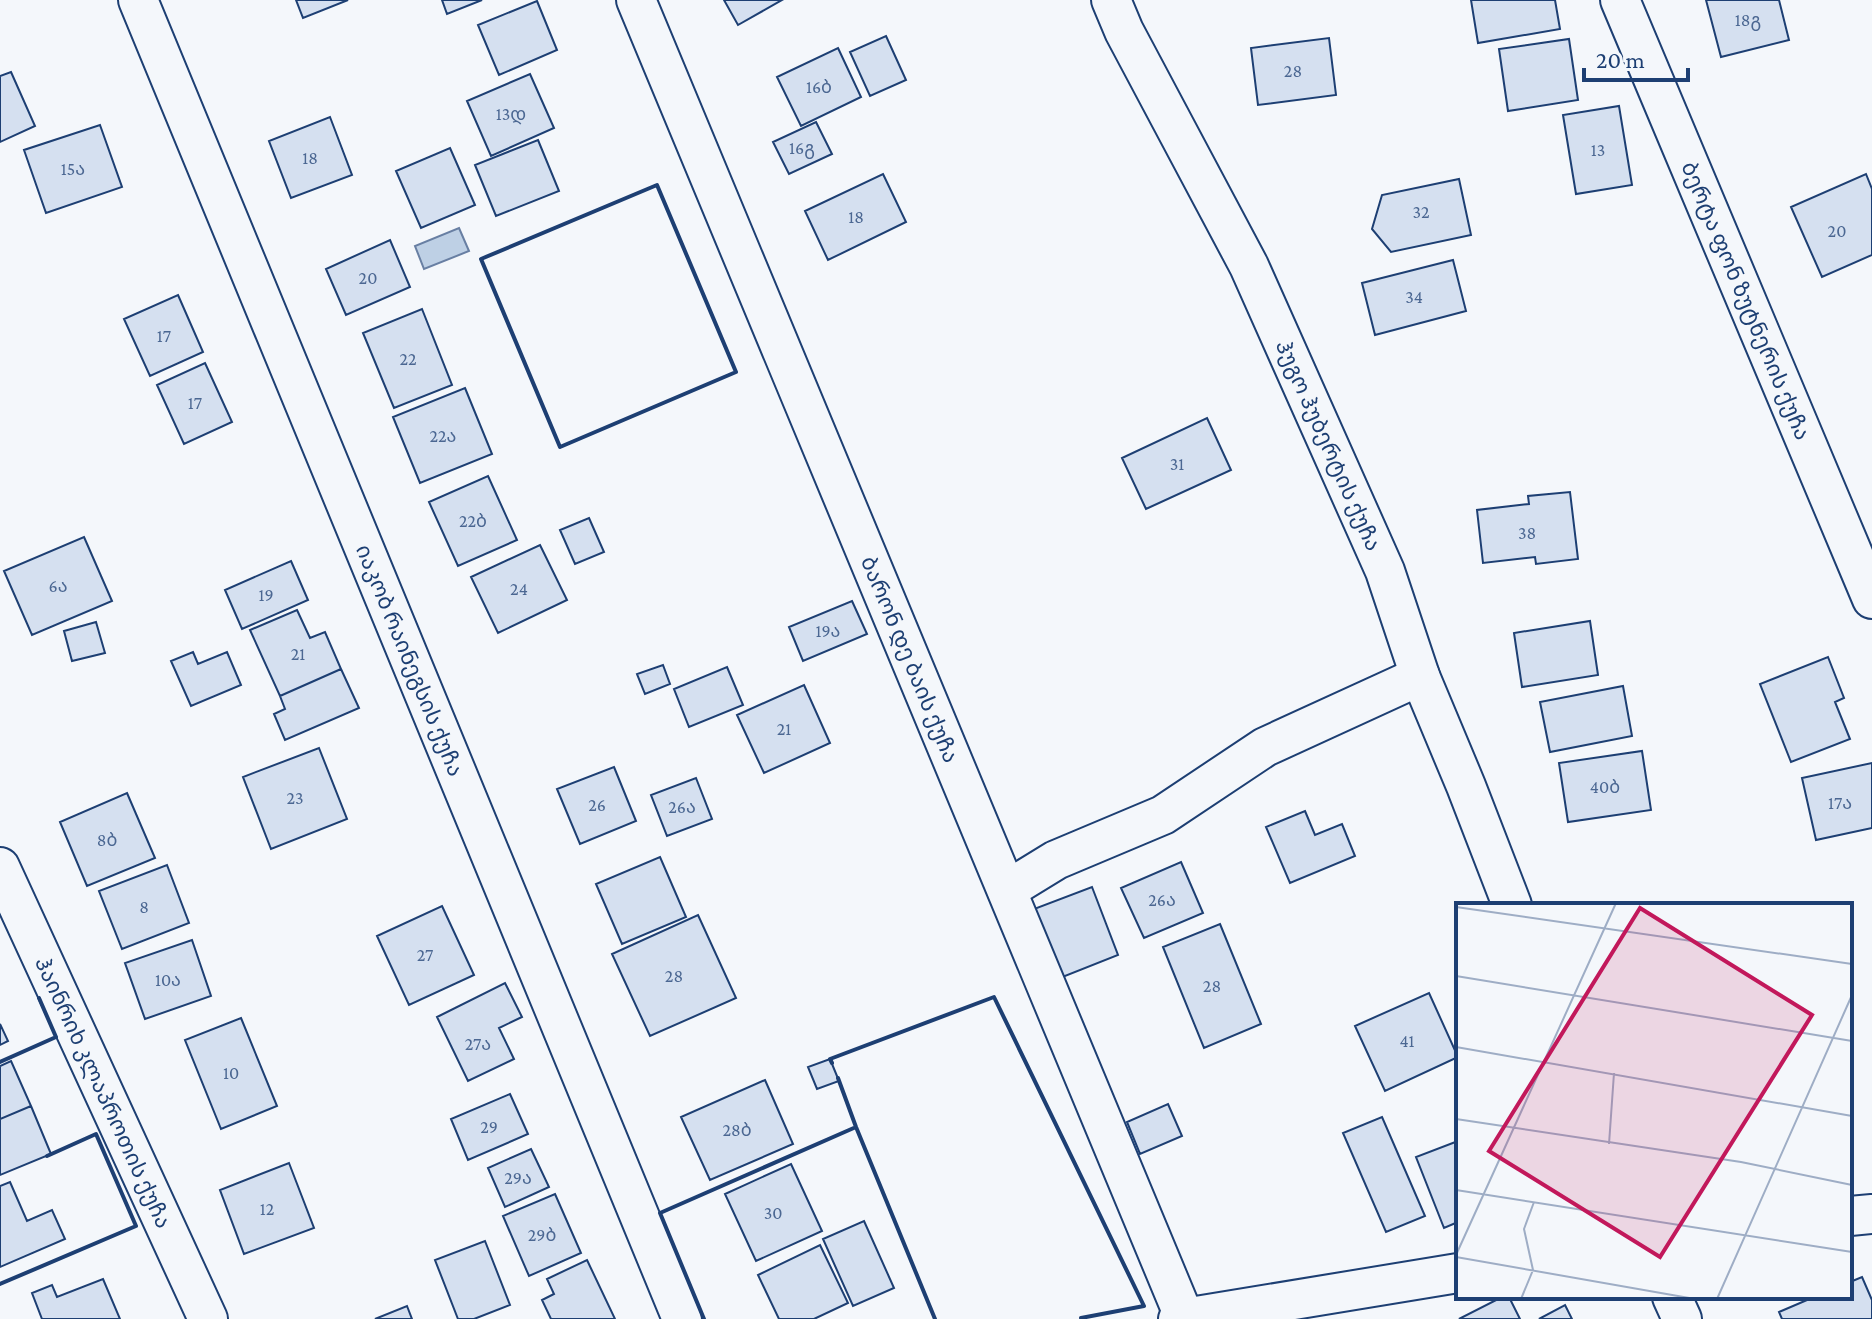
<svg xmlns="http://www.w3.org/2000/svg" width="1872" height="1319" viewBox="0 0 1872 1319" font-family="'Crimson Pro','Noto Sans Georgian',serif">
<rect width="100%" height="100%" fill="#f4f7fb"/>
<path fill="#bed0e5" stroke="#687fa3" stroke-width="2" d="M459,228l10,23 -45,18 -9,-23z"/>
<path fill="#d5e0f0" stroke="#1d3f73" stroke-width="2" d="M296,0h52l-45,18z
M442,0h40l-35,14z
M724,0h58l-44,25z
M1471,0h84l5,29 -82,14z
M1706,0h73l10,40 -68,17z
M537,1l20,49 -58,25 -21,-50z
M886,36l20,44 -36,16 -20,-44z
M1329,38l7,57 -78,10 -7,-57z
M1569,39l9,61 -70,11 -9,-62z
M838,48l23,49 -60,29 -24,-49z
M11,72l24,54 -35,16v-66z
M530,74l24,54 -63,28 -24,-55z
M1619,106l13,79 -56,9 -13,-79z
M330,117l22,58 -61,23 -22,-57z
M816,122l16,32 -43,20 -16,-32z
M100,125l22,62 -76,26 -22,-63z
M538,140l21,51 -63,25 -21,-51z
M450,148l25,57 -54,23 -25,-57z
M883,174l23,48 -78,38 -23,-49z
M1866,174l6,15v66l-50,22 -31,-70z
M1459,179l12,56 -80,17 -19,-23 10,-34z
M390,240l20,47 -64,28 -20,-46z
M1453,260l13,51 -91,24 -13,-52z
M178,295l25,57 -53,24 -26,-57z
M422,309l30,76 -58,23 -31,-75z
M205,363l27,59 -48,22 -27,-59z
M465,388l27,66 -72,29 -27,-66z
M1207,418l24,52 -85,39 -24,-51z
M488,476l29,64 -59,26 -29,-64z
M1570,492l8,67 -42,5 -1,-7 -52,6 -6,-53 52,-6 -1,-8z
M589,518l15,34 -29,12 -15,-34z
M84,537l28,64 -80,34 -28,-64z
M540,545l27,55 -69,33 -27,-56z
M291,561l17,39 -66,29 -17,-39z
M852,601l15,33 -64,27 -14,-34z
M297,610l13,28 15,-6 16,37 -61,27 -30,-66z
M1590,621l8,54 -76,12 -8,-54z
M96,622l9,31 -33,8 -8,-30z
M193,652l5,12 29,-12 14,33 -50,21 -20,-45z
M1828,657l16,41 -9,4 15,37 -59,23 -31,-78z
M663,665l7,19 -25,10 -8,-20z
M727,667l16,38 -54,22 -15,-38z
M341,669l18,39 -74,32 -11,-26 11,-5 -5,-13z
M804,685l26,58 -66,30 -27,-58z
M1623,686l9,50 -82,16 -10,-50z
M319,748l28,71 -76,30 -28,-72z
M1642,751l9,59 -83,12 -9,-59z
M1872,763v65l-56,12 -14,-62z
M614,767l22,54 -56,23 -23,-55z
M696,778l16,41 -45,17 -16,-41z
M127,793l28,65 -68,28 -27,-64z
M1305,811l10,24 27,-11 13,32 -65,27 -24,-56z
M660,857l26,60 -64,27 -26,-60z
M1181,862l22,51 -59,25 -23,-50z
M167,865l22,58 -67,26 -23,-58z
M1092,887l26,68 -58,23 -26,-69z
M442,906l32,69 -65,30 -32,-69z
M698,915l38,83 -86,38 -38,-82z
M1220,924l41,100 -57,24 -41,-101z
M192,940l19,56 -66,23 -20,-56z
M505,983l17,34 -23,11 15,31 -46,22 -31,-64z
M1429,993l29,64 -73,34 -30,-65z
M241,1018l36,88 -56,23 -36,-89z
M0,1024l8,17 -8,4z
M830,1059l9,22 -22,8 -9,-22z
M11,1061l20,45 -31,13v-53z
M765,1080l28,64 -83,36 -29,-63z
M510,1094l18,40 -60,26 -17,-41z
M1168,1104l14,32 -42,18 -13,-32z
M31,1106l20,48 -51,21v-56z
M1382,1117l43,99 -39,16 -43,-99z
M1458,1141v81l-14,6 -28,-71z
M531,1149l18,38 -44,20 -17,-39z
M289,1163l25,65 -70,26 -24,-64z
M791,1164l31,67 -66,30 -31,-67z
M10,1182l17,39 25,-11 13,29 -65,28v-81z
M555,1194l26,59 -52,23 -26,-60z
M864,1221l30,67 -41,18 -30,-67z
M485,1241l25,64 -36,14h-16l-23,-59z
M820,1245l28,58 -34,16h-35l-21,-44z
M587,1260l28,59h-64l-9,-19 12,-6 -7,-15z
M1862,1277l10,23v19h-90l-3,-7 35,-15h36v-15z
M103,1279l17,40h-78l-10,-26 20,-8 5,12z
M1502,1297h7l11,22h-61z
M1565,1305l7,14h-33z
M407,1306l5,13h-37z"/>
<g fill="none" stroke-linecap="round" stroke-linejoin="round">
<defs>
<g id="minor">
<path id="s1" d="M138,0l544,1319"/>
<path id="s2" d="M636,0l549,1319"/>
<path id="s3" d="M1111,0l13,31 125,235 136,305 35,105 46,110 46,119"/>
<path id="s4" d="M1620,0l252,599"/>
<path id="s5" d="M0,867l208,452"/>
<path d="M1007,890l49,-30 107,-45 102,-68 155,-71"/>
<path d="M1850,1216l22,-2"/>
<path d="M1672,1297l10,22"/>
<path d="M1178,1319l280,-46"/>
</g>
</defs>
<use href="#minor" stroke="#1d3f73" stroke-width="42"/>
<use href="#minor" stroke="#f4f7fb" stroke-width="38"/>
<path stroke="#1d3f73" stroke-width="4" d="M657,185l79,187 -176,75 -79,-188z
M0,1062l56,-25 -17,-39
M832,1063l-2,-4 164,-62 150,309 -63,12
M838,1078l18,49 79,192
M0,1284l136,-58 -40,-92 -49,22
M704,1319l-44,-106 196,-86"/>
</g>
<g text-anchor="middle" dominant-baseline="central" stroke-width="6" stroke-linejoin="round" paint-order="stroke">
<g font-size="18" fill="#4b6792">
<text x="1748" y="20">18გ</text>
<text x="1293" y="71">28</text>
<text x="819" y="87">16ბ</text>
<text x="511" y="114">13დ</text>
<text x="802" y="148">16გ</text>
<text x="1598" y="150">13</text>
<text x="310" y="158">18</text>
<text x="73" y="169">15ა</text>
<text x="1421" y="212">32</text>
<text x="856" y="217">18</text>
<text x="1837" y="231">20</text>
<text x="368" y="278">20</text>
<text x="1414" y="297">34</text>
<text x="164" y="336">17</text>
<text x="408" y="359">22</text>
<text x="195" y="403">17</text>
<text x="443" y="436">22ა</text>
<text x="1177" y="464">31</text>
<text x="473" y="521">22ბ</text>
<text x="1527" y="533">38</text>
<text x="58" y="586">6ა</text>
<text x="519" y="589">24</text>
<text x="266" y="595">19</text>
<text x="828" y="631">19ა</text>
<text x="298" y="654">21</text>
<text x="784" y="729">21</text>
<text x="1605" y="787">40ბ</text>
<text x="295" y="798">23</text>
<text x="1840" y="803">17ა</text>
<text x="597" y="805">26</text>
<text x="682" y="807">26ა</text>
<text x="107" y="840">8ბ</text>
<text x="1162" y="900">26ა</text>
<text x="144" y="907">8</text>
<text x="425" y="955">27</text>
<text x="674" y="976">28</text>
<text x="168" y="980">10ა</text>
<text x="1212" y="986">28</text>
<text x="1407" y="1041">41</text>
<text x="478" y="1044">27ა</text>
<text x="231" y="1073">10</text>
<text x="489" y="1127">29</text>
<text x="737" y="1130">28ბ</text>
<text x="518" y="1178">29ა</text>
<text x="267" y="1209">12</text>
<text x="773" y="1213">30</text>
<text x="542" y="1235">29ბ</text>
</g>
<g font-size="22" fill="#1d3f73" stroke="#f4f7fb">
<text stroke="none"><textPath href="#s4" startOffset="326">ბერტა ფონ ზუტნერის ქუჩა</textPath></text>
<text stroke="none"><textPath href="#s3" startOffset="496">ჰუგო ჰუბერტის ქუჩა</textPath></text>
<text stroke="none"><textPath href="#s1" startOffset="714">იაკობ რაინეგსის ქუჩა</textPath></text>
<text stroke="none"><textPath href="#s2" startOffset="714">ბარონ დე ბაის ქუჩა</textPath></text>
<text stroke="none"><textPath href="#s5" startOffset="248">ჰაინრიხ კლაპროთის ქუჩა</textPath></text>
</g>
</g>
<g transform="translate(1456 903)">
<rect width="396" height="396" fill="#f4f7fb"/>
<path fill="none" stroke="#9eadc5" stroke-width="2" d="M0,4l396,57M0,73l396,65M0,144l396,69M0,216l285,43 111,23M153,241l5,-71M0,287l396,62M0,352l160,-352M0,354l239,42M65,396l12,-29 -9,-41 10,-27M261,396l135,-304"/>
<path fill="#c2185b" fill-opacity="0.15" stroke="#c2185b" stroke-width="4" d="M184,5l172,107 -152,242 -171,-106z"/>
<rect width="396" height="396" fill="none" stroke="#1d3f73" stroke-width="4"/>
</g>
<path d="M1584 68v12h104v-12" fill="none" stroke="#1d3f73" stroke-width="4"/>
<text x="1596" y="68" font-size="24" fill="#1d3f73" stroke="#f4f7fb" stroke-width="6" paint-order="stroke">20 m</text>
</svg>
